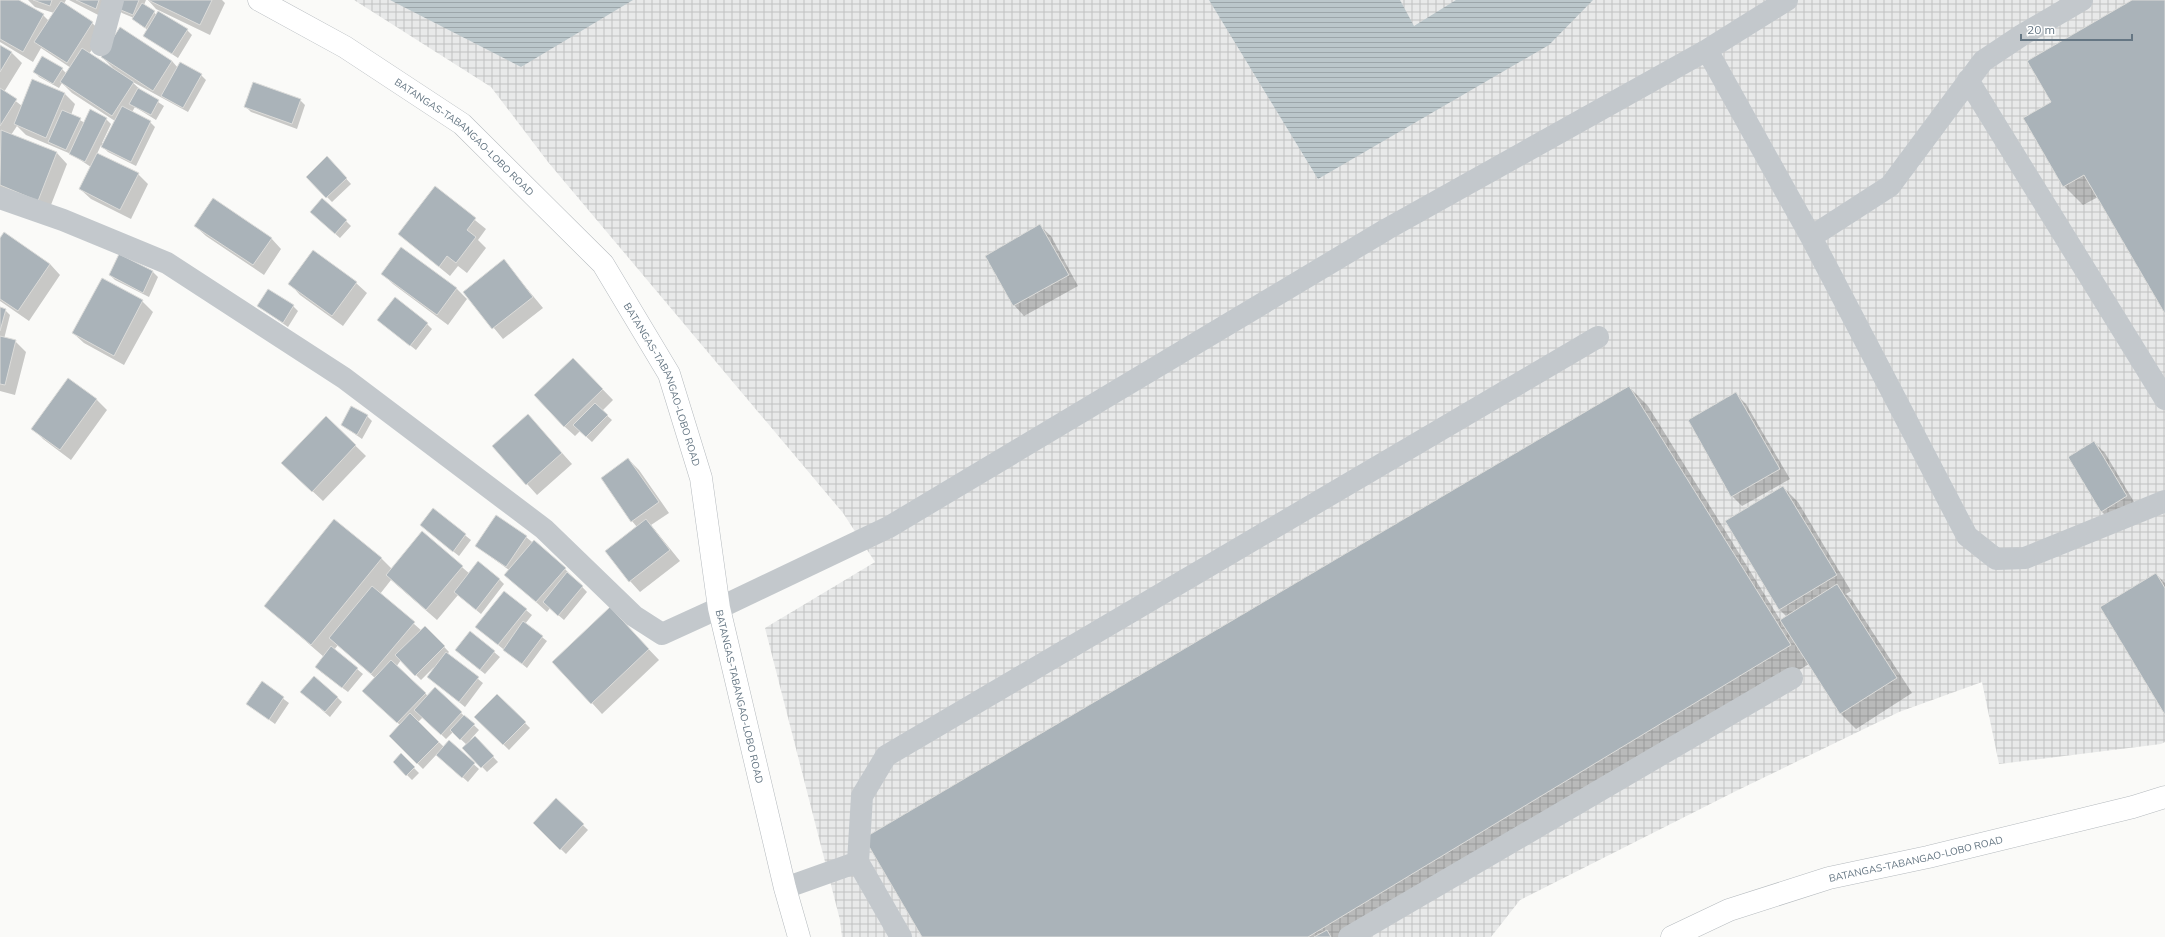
<svg xmlns="http://www.w3.org/2000/svg" width="2165" height="937" viewBox="0 0 2165 937" font-family="Mulish,sans-serif">
<defs>
<pattern id="industrial-grid" width="8" height="8" patternUnits="userSpaceOnUse"><rect width="8" height="8" fill="#e8e9e9"/><path d="M0 4h8M4 0v8" fill="none" stroke="#c0c1c2"/></pattern>
<pattern id="water-rules" width="6" height="5" patternUnits="userSpaceOnUse"><rect width="6" height="5" fill="#bbc7cb"/><path d="M0 2.5h6" fill="none" stroke="#9ca6aa"/></pattern>
</defs>
<rect width="100%" height="100%" fill="#fafaf8"/>
<path fill="url(#industrial-grid)" d="M354,0h1811v742l-4,2 -162,20 -17,-82 -83,30 -163,79 -216,109 -29,37h-649l-2,-17 -75,-292 110,-66 -32,-49 -295,-351 -57,-75z"/>
<path fill="url(#water-rules)" d="M390,0h243l-112,67z
M1209,0h191l14,26 42,-26h137l-44,45 -231,134z"/>
<path fill="#0003" d="M0,0h17l26,15 6,6 5,-8 -19,-6 -7,-7h38l-2,4 28,19 11,10 -14,21 25,15 -12,-12 70,4 6,7 23,7 5,5 -18,32 -57,-31 12,11 21,14 -8,14 -21,-13 -3,5 18,10 5,5 -19,39 -28,-14 -7,-7 -4,9 41,20 10,10 -17,35 -40,-20 -11,-10 11,-22 -20,-13 -45,-19 -9,-9 -6,9 46,18 10,11 -18,46 -49,-19v-145l11,6 11,11 -18,29 18,14 43,-12 10,10 -4,11 14,8 21,-4 5,5 -9,19 2,1 11,-23 -43,-28 -10,-10 -3,5 -20,-11 -5,-6 28,-2 5,5 4,-6 -30,-20 -8,14 -33,-20z
M69,0h45l-8,19z
M120,0h26l-2,5 13,10 30,15 5,5 -14,23 -34,-22 4,-6 -9,-6 -5,-6 -12,-5 -5,-5z
M148,0h74l3,3 -15,32 -54,-26z
M2134,0h31v312l-67,-115 -15,8 -19,-19 -12,-84z
M300,100l5,5 -8,24 -46,-17 -5,-5z
M332,163l19,21 -19,18 -25,-25z
M435,188l51,41 -8,11 8,8 -19,25 -9,-7 -8,10 -51,-42z
M316,217l30,4 5,5 -11,12z
M195,226l76,12 10,11 -17,26 -58,-39z
M1040,226l11,10 27,50 -54,30 -10,-11z
M4,233l46,31 10,11 -31,46 -29,-20v-61z
M401,248l56,41 10,10 -19,26 -55,-41 -10,-10z
M120,256l33,16 5,5 -9,20 -34,-17 -5,-5z
M504,261l39,47 -40,31 -39,-47z
M356,283l11,10 -24,33 -43,-31 -10,-11z
M142,301l11,11 -29,53 -40,-22 -11,-10z
M258,306h35l5,5 -10,16z
M0,308l5,2 5,5 -6,24 11,2 11,11 -11,43 -15,-4z
M378,320l49,4 5,5 -16,21z
M584,370l29,30 -11,11 10,9 -20,22 -12,-11 -5,5 -11,-10z
M68,379l29,21 10,10 -36,50 -28,-21 -10,-11z
M1629,387l19,19 133,215 6,-4 -7,-7 3,-123 15,15 53,89 -5,3 6,6 60,93 -56,36 -15,-15 -32,-50 -450,273h-436z
M1736,394l10,10 44,75 -48,27 -10,-10z
M528,415l44,49 -35,31 -44,-49z
M367,416l5,5 -10,18 -20,-14z
M326,417l40,39 -43,45 -30,-28z
M2094,442l11,11 32,54 -25,15 -10,-10z
M628,459l11,11 30,43 -18,12 29,36 -40,31 -10,-11 7,-54 -5,-6z
M433,510l38,30 -12,16 -33,-26z
M496,517l30,20 39,32 22,23 -23,28 -14,-12 -3,4 -42,-38 4,-4 -33,-24z
M422,533l48,41 29,5 5,5 -23,30 -23,-19 -21,25 -46,-40 -11,14 42,37 3,-4 24,25 -2,2 36,29 -18,24 -37,-30 6,-10 -13,13 -20,-20 -5,7 32,29 33,17 18,17 -9,10 5,-2 23,24 -11,10 -23,-24 3,-3 -14,-13 -7,7 -23,-22 -5,5 26,25 5,-5 30,27 -11,13 -31,-28 -14,15 -33,-33 10,-11 -26,-24 1,-23 -37,-33 -4,5 29,24 -15,18 -27,-20 3,-15 -59,-51 116,-48 11,11z
M2156,574l9,9v130z
M504,592l28,23 -7,9 22,17 -20,27 -45,-36z
M620,619l39,41 -57,54 -10,-11z
M470,632l30,25 -15,17 -24,-19z
M262,683l27,20 -14,21 -28,-20z
M497,695l33,33 -21,22 -34,-33z
M307,697h30l5,5 -12,15z
M401,755l18,18 -7,7 -18,-18z
M556,799l32,31 -22,24 -32,-31z"/>
<path fill="#aab3b9" stroke="#dcdcda" d="M0,0h19l25,14 -21,38 -23,-13z
M33,0h19l-2,6z
M76,0h23l-3,9z
M119,0h20l-6,15 -17,-7z
M148,0h64l-12,25z
M2132,0h33v314l-81,-139 -21,12 -40,-69 28,-16 -24,-41z
M61,1l32,21 -26,41 -33,-21z
M142,3l13,8 -10,17 -13,-9z
M158,11l30,18 -16,25 -29,-18z
M120,27l52,34 -19,30 -52,-34z
M0,45l12,7 -12,20z
M82,48l52,34 -22,34 -52,-34z
M42,56l21,12 -10,16 -20,-12z
M180,62l22,12 -19,34 -22,-12z
M32,79l33,14 -19,45 -32,-14z
M253,82l48,17 -9,25 -48,-17z
M0,88l17,11 -17,27z
M138,88l21,12 -8,15 -22,-11z
M122,106l29,15 -20,41 -30,-15z
M90,109l17,9 -22,44 -16,-8z
M62,110l19,8 -15,32 -18,-8z
M1,130l56,22 -19,49 -38,-16z
M97,153l42,20 -19,37 -41,-21z
M327,156l20,22 -21,20 -20,-21z
M435,186l41,32 -9,12 9,7 -20,26 -9,-7 -8,11 -41,-33z
M213,198l59,40 -19,27 -59,-39z
M322,198l25,22 -12,14 -25,-22z
M1040,224l29,51 -56,31 -28,-50z
M4,232l46,32 -32,47 -18,-12v-61z
M401,247l56,41 -20,27 -56,-41z
M313,250l44,32 -25,34 -44,-32z
M119,254l34,17 -10,22 -34,-18z
M504,259l29,38 -41,32 -29,-37z
M102,278l41,22 -29,56 -42,-23z
M268,289l26,16 -11,18 -26,-17z
M395,297l33,26 -18,23 -33,-26z
M0,307l6,2 -6,22z
M0,336l16,4 -11,45 -5,-1z
M573,358l30,31 -39,38 -30,-32z
M68,378l29,21 -37,51 -29,-21z
M1629,386l162,259 -483,292h-386l-58,-99z
M1736,392l44,77 -49,28 -43,-77z
M595,403l13,12 -22,22 -13,-12z
M351,406l17,9 -11,20 -16,-10z
M528,414l34,39 -36,32 -34,-39z
M326,416l30,29 -44,47 -31,-29z
M2094,441l33,55 -26,16 -33,-55z
M628,458l31,44 -28,20 -30,-44z
M1783,486l54,89 -58,35 -54,-89z
M433,508l33,26 -13,18 -33,-27z
M496,515l31,21 -21,31 -31,-21z
M334,519l48,39 -71,87 -47,-39z
M646,519l24,31 -41,32 -24,-31z
M422,531l41,35 -37,44 -40,-35z
M534,540l32,28 -30,34 -32,-27z
M478,561l22,18 -24,31 -22,-18z
M567,572l16,14 -25,30 -15,-14z
M2156,573l9,15v127l-65,-108z
M1837,584l60,94 -57,36 -60,-94z
M372,586l43,36 -44,52 -42,-36z
M504,591l23,18 -29,36 -23,-18z
M610,607l39,42 -58,55 -39,-42z
M523,621l20,15 -21,28 -19,-14z
M425,626l20,20 -30,30 -20,-21z
M470,631l25,20 -15,19 -25,-20z
M331,646l27,22 -16,20 -27,-21z
M446,652l33,25 -20,25 -32,-25z
M391,660l35,33 -29,30 -35,-32z
M314,676l24,21 -13,15 -25,-20z
M262,681l22,16 -15,23 -23,-16z
M435,687l27,25 -21,23 -27,-25z
M497,694l29,28 -23,23 -29,-28z
M410,713l29,29 -22,22 -28,-28z
M464,715l11,9 -15,16 -10,-10z
M475,736l19,20 -13,12 -19,-20z
M449,740l26,23 -13,15 -26,-23z
M401,753l14,14 -9,9 -13,-14z
M556,798l28,26 -24,26 -27,-27z
M1327,930l4,7h-17z"/>
<g fill="none" stroke-linecap="round" stroke-linejoin="round">
<defs>
<g id="primary">
<path id="s1" d="M259,0l86,47 117,77 141,140 66,110 32,104 18,130 66,280 14,49"/>
<path id="s2" d="M1672,937l57,-27 100,-32 99,-21 205,-50 32,-10"/>
</g>
</defs>
<use href="#primary" stroke="#b5babe" stroke-width="23"/>
<path stroke="#c3c8cc" stroke-width="22" d="M101,45l12,-45
M1707,50l104,187 156,299 29,23 29,-1 140,-57
M1968,80l197,319
M1811,237l79,-51 93,-125 39,-26 60,-35
M719,608l170,-81 498,-298 320,-179 80,-50
M858,862l43,75
M785,888l73,-26 4,-66 24,-40 712,-419
M1349,937l443,-259"/>
<path stroke="#c3c8cc" stroke-width="22" d="M0,198l63,22 104,43 177,115 200,151 90,87 28,18 57,-26"/>
<use href="#primary" stroke="#fff" stroke-width="22"/>
</g>
<g text-anchor="middle" dominant-baseline="central" stroke-width="4" stroke-linejoin="round" paint-order="stroke">
<g font-size="10" fill="#657683" stroke="#fff">
<text stroke="none"><textPath href="#s1" startOffset="248">BATANGAS-TABANGAO-LOBO ROAD</textPath></text>
<text stroke="none"><textPath href="#s1" startOffset="572">BATANGAS-TABANGAO-LOBO ROAD</textPath></text>
<text stroke="none"><textPath href="#s1" startOffset="896">BATANGAS-TABANGAO-LOBO ROAD</textPath></text>
<text stroke="none"><textPath href="#s2" startOffset="257">BATANGAS-TABANGAO-LOBO ROAD</textPath></text>
</g>
</g>
<path d="M2021 34v6h111v-6" fill="none" stroke="#657683" stroke-width="2"/>
<text x="2027" y="34" font-size="12" fill="#657683" stroke="#ffffff" stroke-width="3" paint-order="stroke">20 m</text>
</svg>
